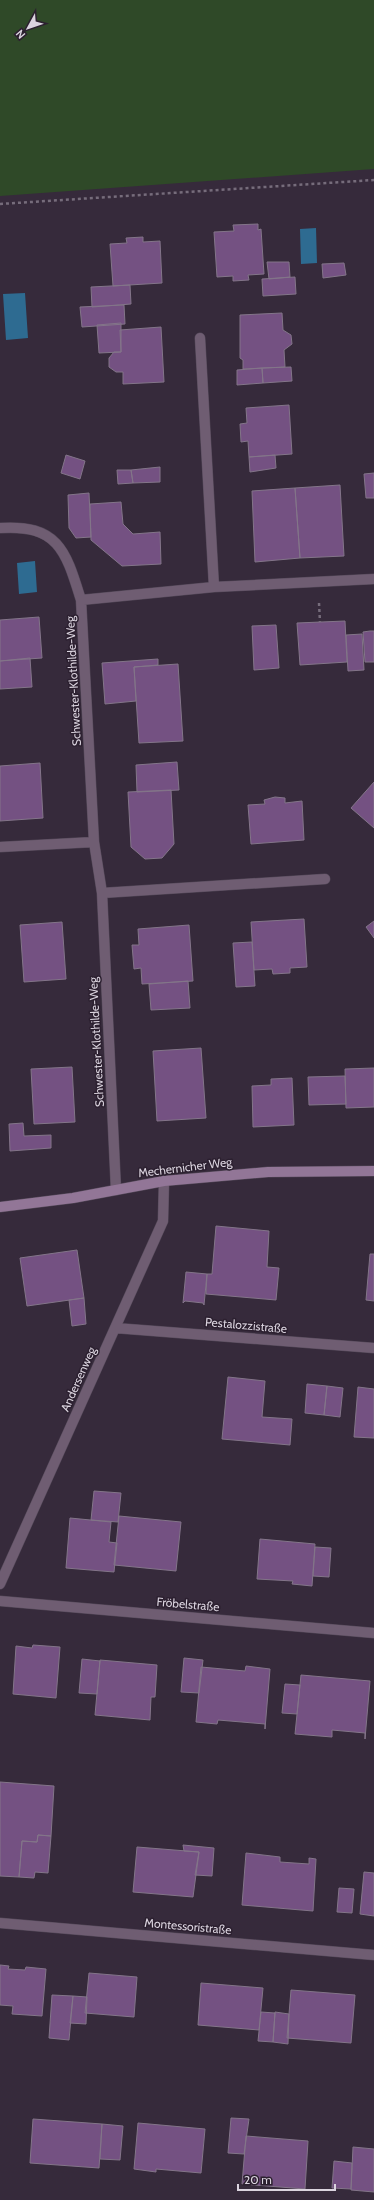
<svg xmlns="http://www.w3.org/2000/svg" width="374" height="2200" viewBox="0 0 374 2200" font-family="Cabin,sans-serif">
<rect width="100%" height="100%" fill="#362a3b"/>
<path fill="#2f4928" d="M0,0h374v169l-374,27z"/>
<path fill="#2e6b91" d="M316,228l1,35 -16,1 -1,-35z
M25,293l3,45 -22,2 -3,-46z
M35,561l2,31 -18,2 -2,-31z"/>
<path fill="#745182" stroke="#837589" d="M258,224v6l3,-1 3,45 -16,1 1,5 -16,1v-5l-16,1 -3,-45 20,-1 -1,-6z
M143,237v5l17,-1 2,42 -49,3 -3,-42 17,-1 -1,-5z
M267,262h22l1,15 -21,2z
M344,263l2,12 -23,3 -1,-14z
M295,277l1,17 -33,2 -1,-17z
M130,285l1,19 -39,3 -1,-20z
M124,305l1,19 -43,3 -2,-20z
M282,313l1,17 8,5 1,9 -8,6 1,17 -42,2v-9l-3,-2v-43z
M121,323v29l-22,1 -2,-28z
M161,327l3,55 -41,2v-12h-7l-7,-5v-9l5,-6h7l-1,-22z
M291,367l1,14 -29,2 -1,-15z
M262,368l1,15 -26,2v-15z
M289,405l3,49 -43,3 -1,-16 -7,1 -1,-18 7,-1 -1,-15z
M66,455l19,6 -5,18 -19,-6z
M275,455l1,13 -26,4 -1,-15z
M160,467v15l-27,1 -2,-13z
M117,470h14l2,13 -15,1z
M374,473v25h-8l-2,-24z
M340,485l4,71 -44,2 -5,-70z
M295,488l5,70 -45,4 -3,-71z
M89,493l2,44 -15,1 -7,-10 -1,-33z
M121,502l2,22 10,10 27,-2 1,32 -39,2 -31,-26 -1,-36z
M39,617l3,41 -42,3v-41z
M345,621l2,41 -47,3 -3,-42z
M276,625l3,43 -25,2 -2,-44z
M370,631h4v31h-9l-2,-30z
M362,634l2,36 -16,1 -2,-36z
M30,658l2,29 -32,2v-28z
M158,659v6l-24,2 2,34 -31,3 -3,-41z
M178,664l5,77 -44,2 -5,-76z
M177,762l2,28 -42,2 -1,-27z
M40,763l3,55 -43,3v-55z
M374,782v46l-23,-20z
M171,790l3,54 -12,14 -17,1 -14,-12 -3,-55z
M275,797l10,1v5l17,-2 2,39 -53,4 -3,-39 17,-1 -1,-4z
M304,919l3,48 -17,1v5l-17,1 -1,-5 -18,1 -3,-48z
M374,921v17l-8,-11z
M62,922l4,57 -42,3 -4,-57z
M189,925l4,56 -51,3 -1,-16 -7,1 -2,-24h7l-1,-16z
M252,942l3,44 -19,1 -3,-44z
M188,981l2,27 -39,2 -2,-26z
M201,1048l5,70 -49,3 -4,-70z
M72,1067l3,55 -41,2 -3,-55z
M374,1068v39l-28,1 -1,-39z
M345,1076l1,28 -37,1 -1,-28z
M292,1078l2,47 -41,2 -1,-41 19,-1v-6z
M23,1123l1,13 27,-1v13l-41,3 -1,-27z
M216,1226l53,5 -2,36 12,1 -3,32 -70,-6 1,-20h5z
M77,1250l7,48 -57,8 -7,-48z
M370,1254h4v47l-8,-1z
M186,1272l21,2 -3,31 -1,-2 -18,-2 -2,2z
M84,1298l2,26 -14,2 -3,-26z
M228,1377l37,4 -3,36 30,2 -2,26 -68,-6z
M307,1384l20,2 -3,29 -19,-2z
M327,1386l16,2 -3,29 -16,-2z
M358,1387l16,2v49l-20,-1z
M94,1491l27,2 -3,29 -27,-2z
M119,1516l62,6 -5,49 -62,-6z
M70,1518l41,4 -2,20 8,1 -3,29 -48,-4z
M260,1539l55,5 -3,42 -20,-2 1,-3 -36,-2z
M315,1547l16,1 -2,29 -16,-1z
M33,1645l27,2 -4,51 -43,-4 3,-48 16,2z
M184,1658l19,2 -4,33 -18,-1z
M82,1659l18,2 -3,33 -18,-1z
M100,1660l57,5 -2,32h-4l-1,23 -55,-5z
M246,1666l24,3 -5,60v-5l-47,-4 -1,4 -21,-2 5,-55 44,4z
M301,1675l69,6 -5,58v-6l-33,-3v7l-37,-3z
M285,1684l15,1 -3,29 -15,-1z
M0,1782l54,4 -3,50 -13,-1 -1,7 -15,-1 -3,36 -19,-1z
M38,1835l13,1 -3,37 -13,-1 -1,6 -15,-1 3,-36 15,1z
M183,1845l31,3 -2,28 -17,-1 4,-23 -15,-1z
M137,1847l62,5 -6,45 -60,-5z
M246,1853l34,4v5l29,2v-6l7,1 -3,52 -71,-6z
M364,1872l10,1v43l-14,-2z
M339,1888l15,1 -2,24 -15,-1z
M0,1965l9,1 -1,3 17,1 1,-3 20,2 -4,47 -30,-2 1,-8 -13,-1z
M89,1973l48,4 -3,40 -49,-4z
M201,1983l62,5 -4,42 -61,-5z
M291,1990l64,5 -4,48 -64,-5z
M52,1995l21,1 -4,44 -20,-2z
M73,1996l14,1 -1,27 -16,-1z
M261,2012l14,1 -2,29 -15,-1z
M275,2012l14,2 -1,30 -15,-2z
M231,2118l18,1 -5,35 -16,-1z
M33,2119l69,5 -3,44 -69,-5z
M138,2123l67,6 -4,44 -45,-4v3l-22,-3z
M102,2124l21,2 -3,34 -20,-1z
M246,2136l62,5 -3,48 -63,-5z
M353,2147l21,2v43l-23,-2z
M334,2161l18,2 -1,26 -19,-1z"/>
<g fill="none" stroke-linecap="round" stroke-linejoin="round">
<defs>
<path id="street" d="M200,338l14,249
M0,528c59,-4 66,24 81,72
M0,847l94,-5
M102,893l223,-14
M116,1190l-14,-297 -8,-51 -13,-242 133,-13 160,-8
M115,1328l259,20
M0,1584l163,-363 1,-40
M0,1601l374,32
M0,1923l374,32"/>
<path id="secondary" d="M0,1207l73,-9 91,-17 104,-9 106,-1"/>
</defs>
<use href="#street" stroke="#544959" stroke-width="11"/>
<use href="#secondary" stroke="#544959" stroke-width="11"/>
<path stroke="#766c7b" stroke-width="2.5" stroke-dasharray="3 3" stroke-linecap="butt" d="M0,204l374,-24
M319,603l1,19"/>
<use href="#street" stroke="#6f5d72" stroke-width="10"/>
<use href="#secondary" stroke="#927697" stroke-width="10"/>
</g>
<g text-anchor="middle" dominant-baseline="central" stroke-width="3" stroke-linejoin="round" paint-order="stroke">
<g font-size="12" fill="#dbd4df" stroke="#2c2030">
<text transform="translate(73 681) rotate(-93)">Schwester-Klothilde-Weg</text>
<text transform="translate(96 1042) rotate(-93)">Schwester-Klothilde-Weg</text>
<text transform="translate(185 1167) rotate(-7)">Mechernicher Weg</text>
<text transform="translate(246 1325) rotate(5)">Pestalozzistraße</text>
<text transform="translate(78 1379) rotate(-66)">Andersenweg</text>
<text transform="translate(188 1604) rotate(5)">Fröbelstraße</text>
<text transform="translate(188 1926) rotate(5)">Montessoristraße</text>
</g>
</g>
<g transform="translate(28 28) rotate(230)" stroke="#2c2030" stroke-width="3" paint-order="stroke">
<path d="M0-3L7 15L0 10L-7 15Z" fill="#dbd4df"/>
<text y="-6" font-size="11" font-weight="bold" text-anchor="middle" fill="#dbd4df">N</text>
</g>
<path d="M238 2184v6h97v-6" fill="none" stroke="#dbd4df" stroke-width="2"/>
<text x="244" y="2184" font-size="12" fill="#dbd4df" stroke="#2c2030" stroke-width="3" paint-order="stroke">20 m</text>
</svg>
